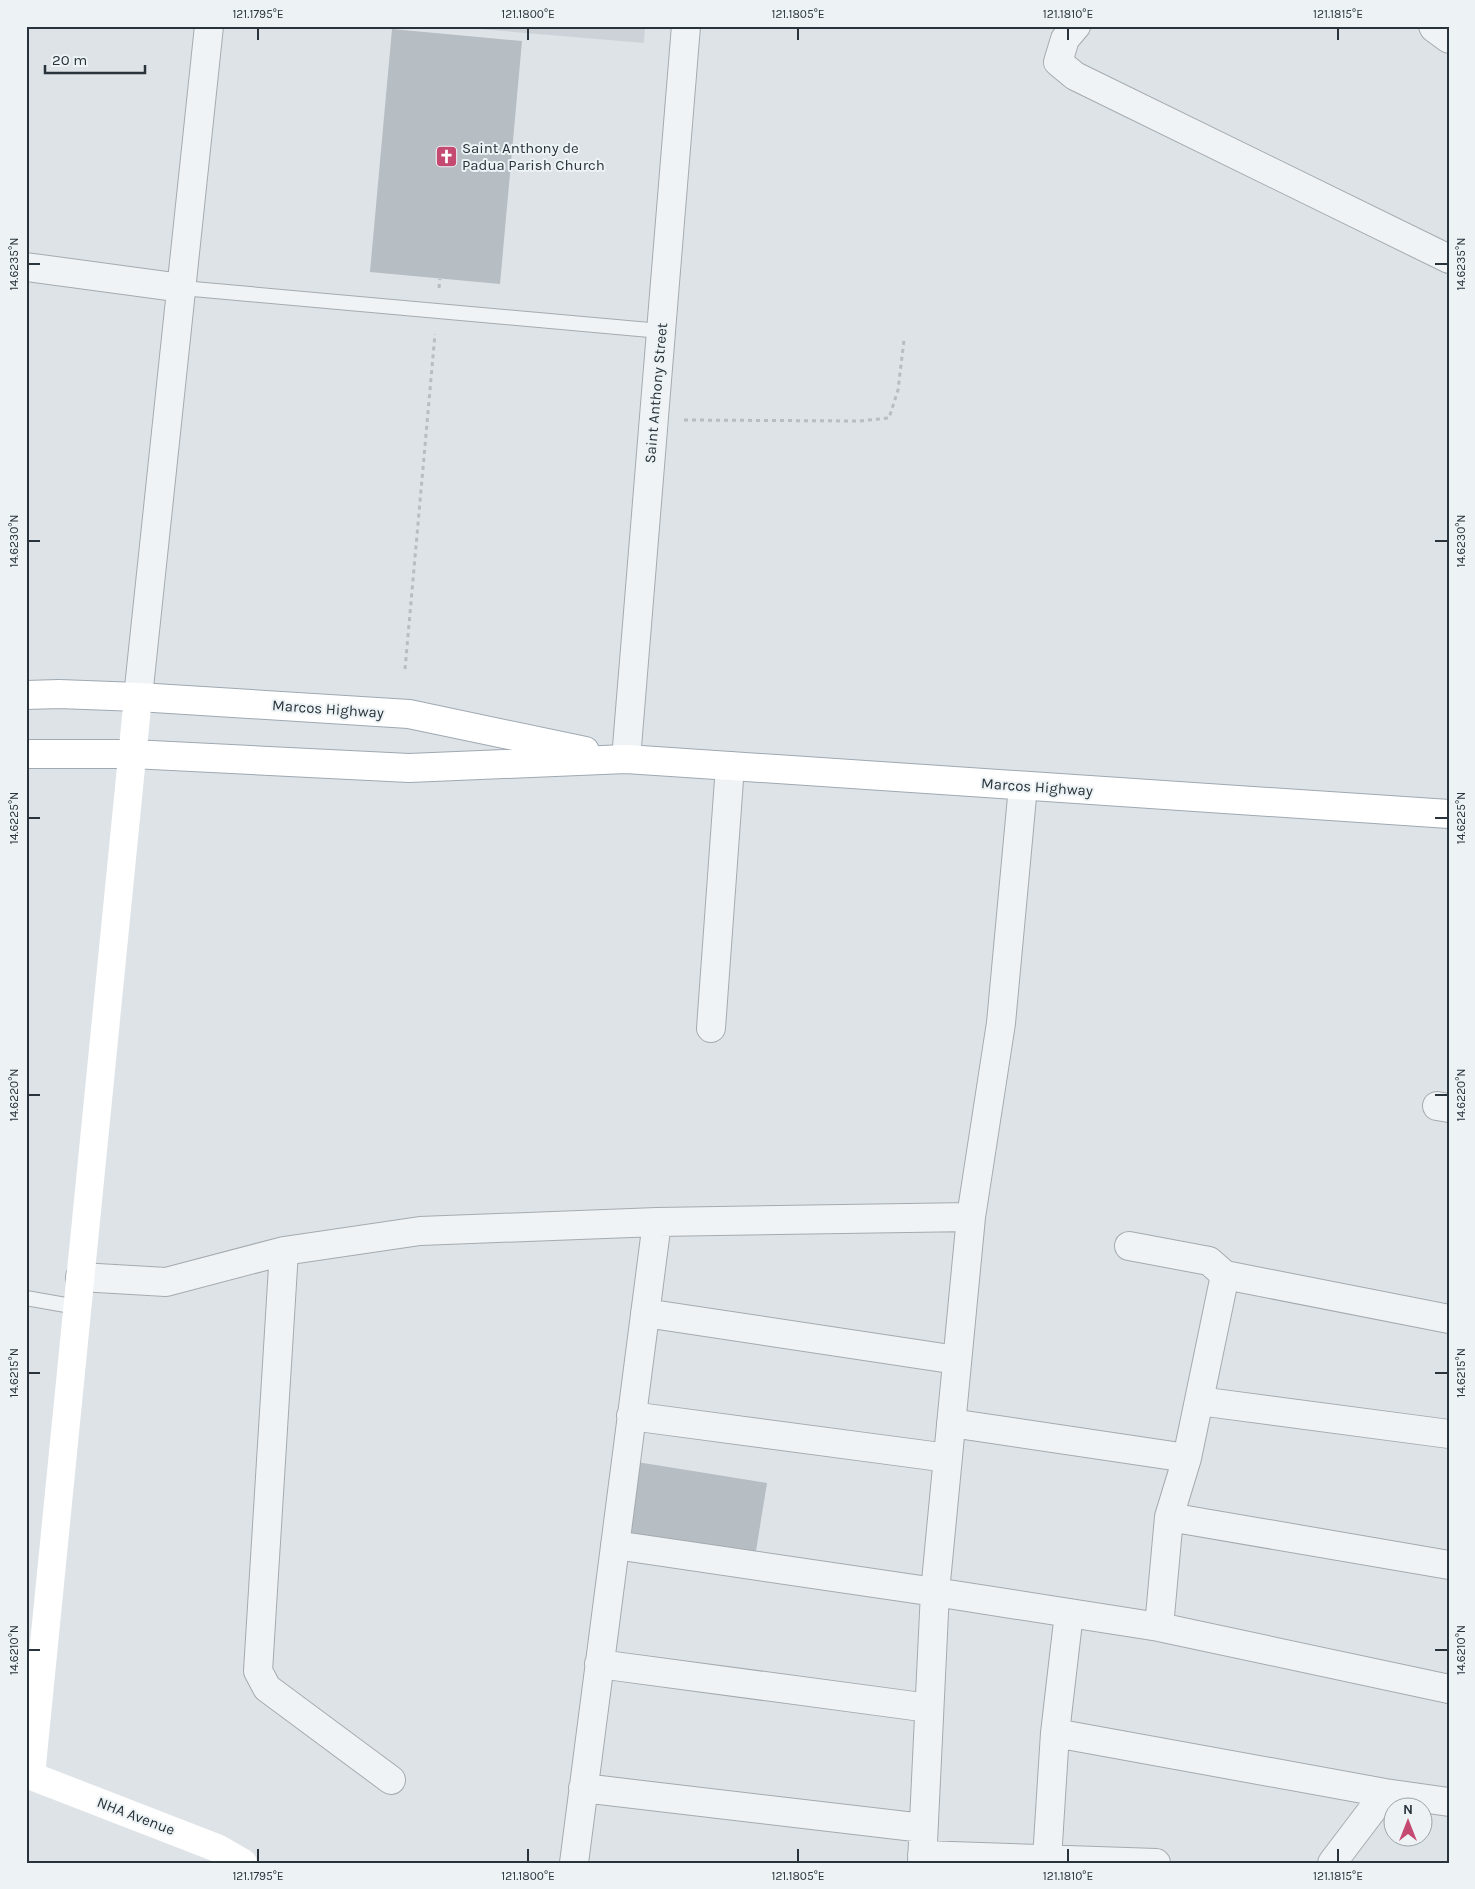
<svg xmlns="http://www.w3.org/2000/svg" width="1475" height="1889" viewBox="0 0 1475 1889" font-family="Karla,sans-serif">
<rect width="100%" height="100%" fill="#dee3e7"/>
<path fill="#ccd2d8" d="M444,26h201l-1,17z"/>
<path fill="#b6bdc3" d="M392,29l130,12 -22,243 -130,-12z
M637,1462l130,21 -13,80 -130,-21z"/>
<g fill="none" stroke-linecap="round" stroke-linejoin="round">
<defs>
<path id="lane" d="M182,288l479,43
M26,1298l51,9"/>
<path id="street" d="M1076,26l-11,13 -7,23 17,14 374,183
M1433,26l1,2 15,11
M26,267l156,21
M138,697l71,-671
M626,759l60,-733
M711,1028l19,-262
M1437,1106l12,2
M1129,1246l80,15 16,14 224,44
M284,1251l-26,420 9,17 124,92
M80,1277l86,5 118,-31 136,-20 237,-9 314,-5
M645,1313l312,47
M1199,1401l250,33
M631,1416l317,42
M951,1423l236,35
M1169,1517l280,48
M615,1545l320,47 224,35 290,62
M1159,1627l10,-110 18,-59 38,-183
M599,1664l330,44
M1055,1733l330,60 64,9
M583,1788l340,40
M922,1855l234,8
M1047,1859l8,-126 14,-120
M574,1863l83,-641
M922,1863l13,-271 36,-375 30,-194 22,-237
M1332,1863l53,-70"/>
<path id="primary" d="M26,695l33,-1 79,3 271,17 176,37
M26,754h106l277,14 217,-9 823,55"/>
</defs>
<use href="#lane" stroke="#a4abb0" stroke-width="16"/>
<use href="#street" stroke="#a4abb0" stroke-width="30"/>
<use href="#primary" stroke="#9ea9b2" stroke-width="30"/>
<path stroke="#b8bdc1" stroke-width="3" stroke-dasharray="4 4" stroke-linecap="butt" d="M439,288l1,-9
M684,420l175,1 30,-3 9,-28 6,-50
M405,669l30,-335"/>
<use href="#lane" stroke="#f0f3f5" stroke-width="14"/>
<use href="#street" stroke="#f0f3f5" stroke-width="28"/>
<path stroke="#fff" stroke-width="28" d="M26,1774l191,74 26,15
M31,1775l107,-1078"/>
<use href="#primary" stroke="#fff" stroke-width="28"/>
</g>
<path fill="none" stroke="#28333c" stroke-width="2" d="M258,28v12M528,28v12M798,28v12M1068,28v12M1338,28v12M28,264h12M1435,264h13M28,541h12M1435,541h13M28,818h12M1435,818h13M28,1095h12M1435,1095h13M28,1373h12M1435,1373h13M28,1650h12M1435,1650h13M258,1849v13M528,1849v13M798,1849v13M1068,1849v13M1338,1849v13"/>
<defs>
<symbol id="church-square" viewBox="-11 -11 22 22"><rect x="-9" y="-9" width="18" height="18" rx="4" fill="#c54a72" stroke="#edf2f4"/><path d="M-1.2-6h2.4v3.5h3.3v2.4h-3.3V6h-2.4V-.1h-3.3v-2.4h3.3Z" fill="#fff"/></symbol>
</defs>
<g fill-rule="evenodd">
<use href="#church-square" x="434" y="144" width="25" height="25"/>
</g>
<g text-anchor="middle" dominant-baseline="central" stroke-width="4" stroke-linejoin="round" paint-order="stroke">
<g font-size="15" fill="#28333c" stroke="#edf2f4" text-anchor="start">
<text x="462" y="148">Saint Anthony de<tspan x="462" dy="17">Padua Parish Church</tspan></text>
</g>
<g font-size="15" fill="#28333c" stroke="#edf2f4">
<text transform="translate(656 393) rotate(-85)">Saint Anthony Street</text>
<text transform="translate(328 709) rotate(4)">Marcos Highway</text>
<text transform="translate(1037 787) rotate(4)">Marcos Highway</text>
<text transform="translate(136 1816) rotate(21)">NHA Avenue</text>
</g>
</g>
<rect width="1475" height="1889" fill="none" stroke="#edf2f4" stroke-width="55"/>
<g transform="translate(1408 1822)"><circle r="24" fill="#edf2f4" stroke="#9ea6aa"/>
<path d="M0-4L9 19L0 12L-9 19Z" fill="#c54a72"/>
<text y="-8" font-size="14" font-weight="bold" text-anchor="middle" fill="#28333c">N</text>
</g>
<path d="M45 65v8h100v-8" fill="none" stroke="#28333c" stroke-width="2.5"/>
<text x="52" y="65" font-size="15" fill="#28333c" stroke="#edf2f4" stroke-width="4" paint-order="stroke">20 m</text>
<rect x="28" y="28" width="1420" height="1834" fill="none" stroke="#28333c" stroke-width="2"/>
<g font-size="12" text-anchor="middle" fill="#28333c">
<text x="258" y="18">121.1795°E</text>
<text x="528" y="18">121.1800°E</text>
<text x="798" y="18">121.1805°E</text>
<text x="1068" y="18">121.1810°E</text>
<text x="1338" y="18">121.1815°E</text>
<text transform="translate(14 264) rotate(-90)" y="4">14.6235°N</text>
<text transform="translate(1461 264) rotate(-90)" y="4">14.6235°N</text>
<text transform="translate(14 541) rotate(-90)" y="4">14.6230°N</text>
<text transform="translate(1461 541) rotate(-90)" y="4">14.6230°N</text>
<text transform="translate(14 818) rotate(-90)" y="4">14.6225°N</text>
<text transform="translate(1461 818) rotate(-90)" y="4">14.6225°N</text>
<text transform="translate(14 1095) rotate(-90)" y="4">14.6220°N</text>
<text transform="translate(1461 1095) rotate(-90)" y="4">14.6220°N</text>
<text transform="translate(14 1373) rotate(-90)" y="4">14.6215°N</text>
<text transform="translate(1461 1373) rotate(-90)" y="4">14.6215°N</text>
<text transform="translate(14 1650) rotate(-90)" y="4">14.6210°N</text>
<text transform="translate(1461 1650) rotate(-90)" y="4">14.6210°N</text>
<text x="258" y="1880">121.1795°E</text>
<text x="528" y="1880">121.1800°E</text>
<text x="798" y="1880">121.1805°E</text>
<text x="1068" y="1880">121.1810°E</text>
<text x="1338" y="1880">121.1815°E</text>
</g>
</svg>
